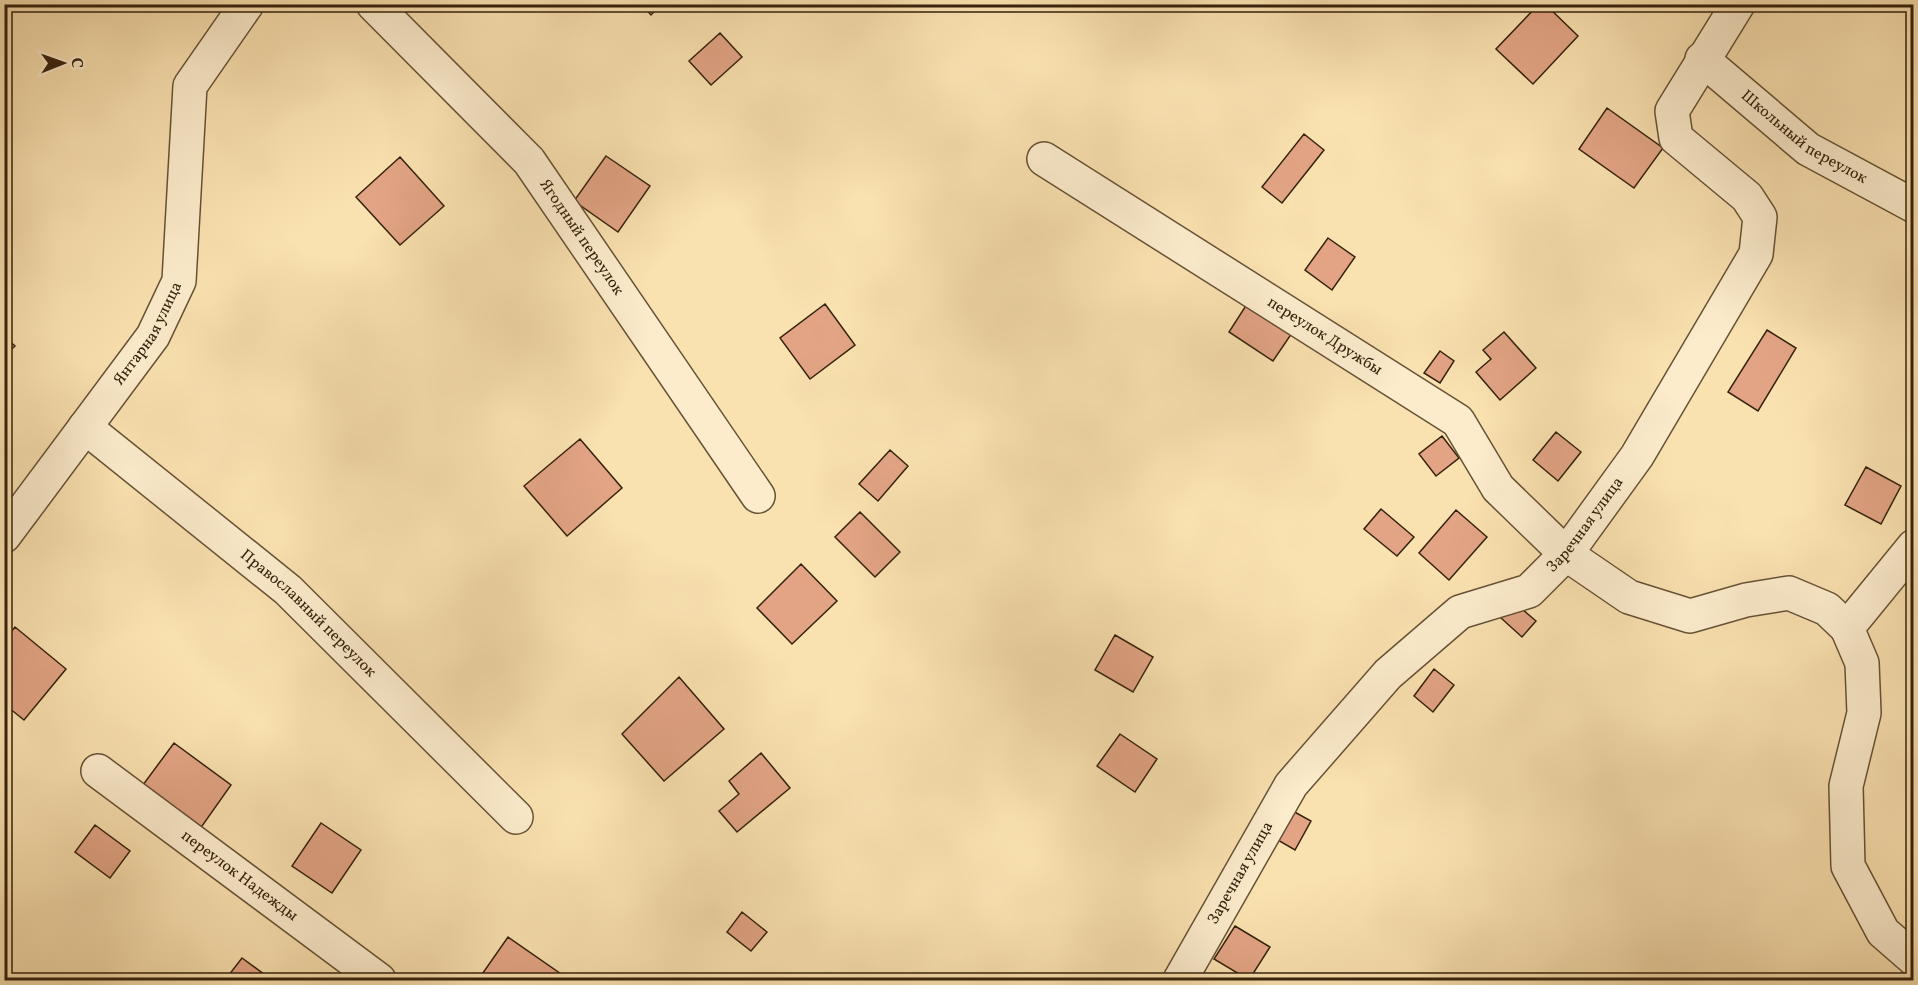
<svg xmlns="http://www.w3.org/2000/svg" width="1918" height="985" viewBox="0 0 1918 985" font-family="Vollkorn,serif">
<rect width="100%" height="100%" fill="#fae1b0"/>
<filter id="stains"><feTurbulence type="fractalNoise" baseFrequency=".00333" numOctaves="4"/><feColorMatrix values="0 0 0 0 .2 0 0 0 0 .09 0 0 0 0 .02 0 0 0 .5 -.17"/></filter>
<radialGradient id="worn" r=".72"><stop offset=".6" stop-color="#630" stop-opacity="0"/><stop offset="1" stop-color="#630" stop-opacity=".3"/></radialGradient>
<path fill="#e2a485" stroke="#35220d" stroke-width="1.5" d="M641,4h21l-11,11z
M1539,4h6l33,32 -45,48 -37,-35z
M720,33l22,24 -31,28 -22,-24z
M1607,108l56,40 -29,40 -55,-39z
M1304,134l20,16 -42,53 -20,-16z
M606,156l44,30 -32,46 -44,-31z
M400,157l44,49 -44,39 -44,-48z
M1328,238l27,19 -23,33 -27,-20z
M825,304l30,41 -45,34 -30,-41z
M1247,304l45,29 -19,28 -44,-29z
M1767,330l29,18 -38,63 -30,-19z
M1504,332l32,36 -36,32 -24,-28 15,-13 -8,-9z
M4,336l11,10 -11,10z
M1440,351l14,10 -14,22 -16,-10z
M1556,432l25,20 -23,29 -25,-21z
M1442,436l17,22 -23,18 -17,-22z
M580,439l42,49 -55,48 -43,-50z
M890,450l18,16 -30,35 -19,-17z
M1866,467l35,19 -20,38 -36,-19z
M1381,509l33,28 -17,19 -33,-27z
M1456,510l31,27 -38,43 -30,-27z
M860,512l40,40 -25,25 -40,-40z
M801,564l36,37 -45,43 -35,-36z
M1515,603l21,18 -14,16 -21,-19z
M15,627l51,42 -42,51 -20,-16v-64z
M1115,635l38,22 -20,35 -38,-22z
M1434,669l20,16 -21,27 -19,-16z
M679,677l45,52 -60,52 -42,-47z
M1120,734l37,25 -22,33 -38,-26z
M174,743l57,42 -36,51 -58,-43z
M761,753l29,35 -53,44 -18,-21 20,-17 -10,-13z
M1291,810l20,11 -16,29 -19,-11z
M321,823l40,27 -29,43 -40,-27z
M95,825l35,26 -20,27 -35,-26z
M742,912l25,20 -16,19 -24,-19z
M1235,926l35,21 -21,33 -35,-21z
M508,937l53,37 -4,6h-79z
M242,958l30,22h-47z"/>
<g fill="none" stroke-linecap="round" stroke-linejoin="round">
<defs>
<g id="minor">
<path id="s1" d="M373,4l156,157 229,335"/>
<path id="s2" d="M1702,59l106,90 106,57"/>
<path id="s3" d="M1044,159l414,262 40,67 68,66 63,43 61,19 56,-16 43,-7 38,16 20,19"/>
<path id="s4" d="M85,427l203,163 228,227"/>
<path id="s5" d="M4,536l149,-200 26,-55 11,-195 57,-82"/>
<path d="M1914,546l-67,82 15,35 2,50 -18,73 2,80 35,66 31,27"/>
<path id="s6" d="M98,771l281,209"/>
<path id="s7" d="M1180,980l111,-195 97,-111 72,-62 69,-21 37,-37 71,-98 119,-202 4,-37 -13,-20 -71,-59 -4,-27 66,-107"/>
</g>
</defs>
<use href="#minor" stroke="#665236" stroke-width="36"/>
<use href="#minor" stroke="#fceccc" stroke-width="33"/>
</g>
<g text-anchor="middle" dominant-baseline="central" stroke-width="4.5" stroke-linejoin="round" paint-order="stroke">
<g font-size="16" fill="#35220d" stroke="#fceccc">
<text stroke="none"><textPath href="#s2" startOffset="129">Школьный переулок</textPath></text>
<text stroke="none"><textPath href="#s1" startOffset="314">Ягодный переулок</textPath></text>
<text stroke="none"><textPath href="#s5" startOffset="249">Янтарная улица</textPath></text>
<text stroke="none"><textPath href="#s3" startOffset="332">переулок Дружбы</textPath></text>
<text stroke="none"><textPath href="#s7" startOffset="626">Заречная улица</textPath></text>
<text stroke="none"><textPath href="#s4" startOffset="291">Православный переулок</textPath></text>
<text stroke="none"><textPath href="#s7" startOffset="123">Заречная улица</textPath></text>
<text stroke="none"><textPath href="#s6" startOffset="176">переулок Надежды</textPath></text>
</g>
</g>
<rect width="1918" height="985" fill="none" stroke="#fae1b0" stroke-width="24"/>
<rect x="6" y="6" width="1906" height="973" fill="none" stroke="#35220d" stroke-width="3"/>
<rect x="12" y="12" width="1894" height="961" fill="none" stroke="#35220d" stroke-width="1.5"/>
<g transform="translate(63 63) rotate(89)" stroke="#fceccc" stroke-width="4.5" paint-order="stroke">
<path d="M0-4.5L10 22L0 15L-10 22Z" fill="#35220d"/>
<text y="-9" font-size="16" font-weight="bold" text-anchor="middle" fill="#35220d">С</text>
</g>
<rect width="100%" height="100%" filter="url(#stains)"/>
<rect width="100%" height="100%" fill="url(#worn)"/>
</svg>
